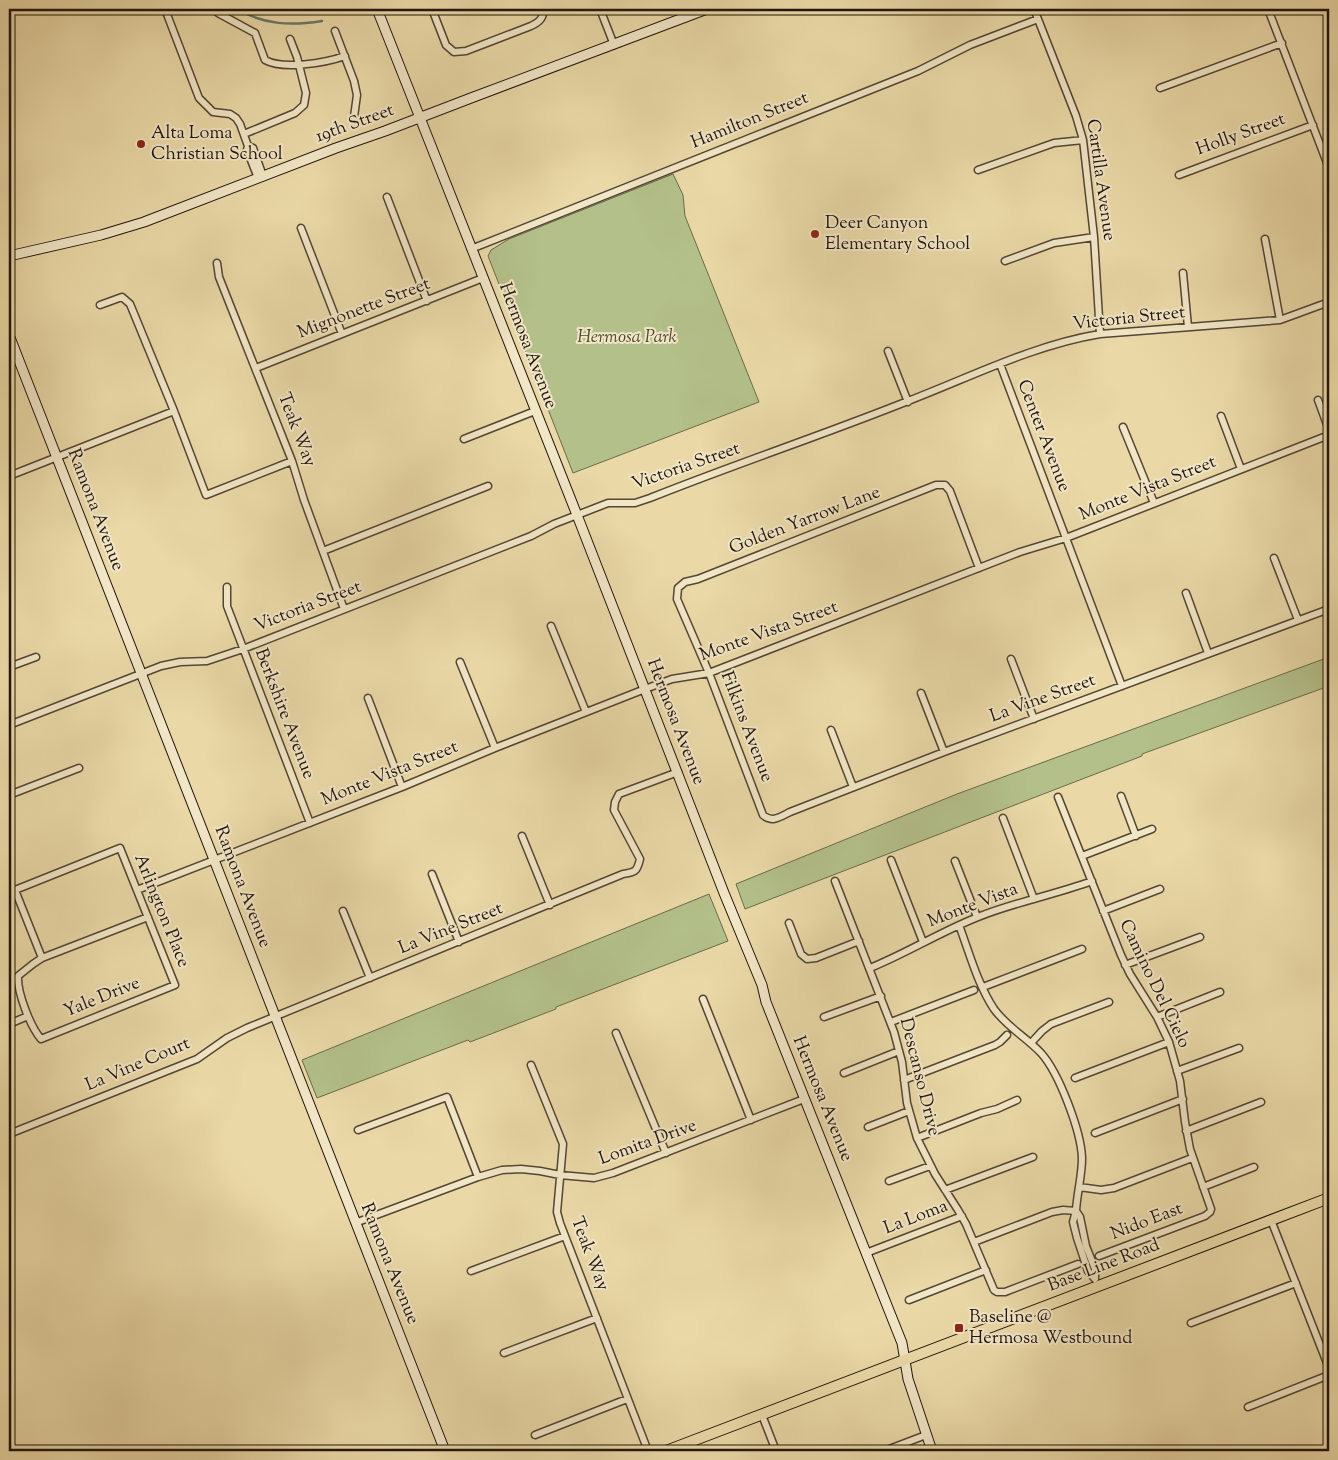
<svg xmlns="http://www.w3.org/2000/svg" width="1338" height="1460" viewBox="0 0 1338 1460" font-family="'Sorts Mill Goudy',serif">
<rect width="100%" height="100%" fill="#ead9a7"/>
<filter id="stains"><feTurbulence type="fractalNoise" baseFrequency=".004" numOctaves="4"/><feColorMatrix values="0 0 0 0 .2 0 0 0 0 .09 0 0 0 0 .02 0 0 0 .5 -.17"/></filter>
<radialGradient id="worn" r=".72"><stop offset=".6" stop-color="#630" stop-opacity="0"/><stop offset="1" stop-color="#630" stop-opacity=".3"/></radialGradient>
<path fill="#b3c08a" stroke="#6a6a4c" d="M673,174l10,21 2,21 74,186 -186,71 -85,-217 3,-6 18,-11z
M1329,657v29l-187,68v2l-397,153 -9,-25 221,-90z
M709,894l19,47 -172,66v2l-86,33 -2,-2 -151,58 -15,-38z"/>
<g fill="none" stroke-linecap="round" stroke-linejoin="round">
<path stroke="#687869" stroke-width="2.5" d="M236,9c30,16 54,17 86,12"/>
<defs>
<path id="street" d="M165,9l34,89 14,14 17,2 6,4 4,6 8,22 -1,4 11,28
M213,9l5,4 37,20 10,27c18,10 60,3 80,-4
M432,9l14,36 8,7 12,-1 65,-25c9,-4 12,-8 13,-17
M600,9l14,36
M1034,9l42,107 7,24 11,97 6,97
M1268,9l61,159
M335,31l19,50 3,14 -3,22
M1160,88l122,-45
M244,134l51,-21 9,-8 2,-12 -9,-36 -7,-18
M248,146l5,2 10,28
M978,170l76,-27 29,-3
M1179,175l134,-50
M387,197l40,104
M301,228l41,106
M1265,239l15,81
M471,249l447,-178 52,-26 68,-26
M1005,261l49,-18 40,-6
M217,263l2,14 73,184 12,39 40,109
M1183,273l5,54
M100,305l22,-8 8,7 44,107 32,84 86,-34
M888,351l20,51
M1000,364l122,322
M256,368l227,-90
M1318,400l11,30
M1221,416l20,53
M1123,427l31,76
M464,439l71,-28
M9,476l165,-65
M323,551l165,-65
M1274,558l24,62
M979,568l-29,-77 -5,-6h-9l-238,94 -13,3 -7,6 -1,11 32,74 54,142c9,8 17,2 27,-3l154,-60 385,-143
M227,587v19l83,217
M1186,593l22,60
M551,626l35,86
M1011,659l23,60
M460,662l35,86
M9,667l27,-10
M921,693l23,59
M368,698l34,89
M9,725l152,-59 19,-4 27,-1 36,-12 288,-113 23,-12 54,-21h27l15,-5c85,-34 173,-63 258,-97 63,-24 125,-56 192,-67l180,-14 49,-18
M831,730l22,57
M9,795l70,-27
M1121,796l15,40
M1058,797l63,158 9,19 27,43 12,25 11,39 5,41 5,27 21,60 -1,3 -5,4 -106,40
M1003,818l31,81
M522,836l28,69
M1082,856l70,-27
M891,860l32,82
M955,861l22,56
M432,874l27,68
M835,881l59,151 8,30 5,41 10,35 18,36 23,36 8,14 28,66 3,2h8l73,-28
M137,890l265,-103 93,-39 150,-59 27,-10 37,-6 311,-121 46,-14 263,-103
M343,911l27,67
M1103,911l57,-22
M789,923l12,31 6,5 9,-1 43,-17
M959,925c10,27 19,60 35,84 13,18 32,28 47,44 18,20 40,78 41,105 0,18 -5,35 -6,53l4,6 6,29 9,23v8
M42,958l-27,-68 105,-42 55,137 -134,54c-11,-13 -24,-47 -23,-63l15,-12 9,-6 106,-41
M1125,965l75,-28
M870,968c37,-15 70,-36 108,-51 37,-15 76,-22 114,-36
M983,987l99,-38
M703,999l48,121
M824,1017l57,-21
M1157,1017l63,-25
M891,1022l83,-32
M9,1024l19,-8
M616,1033l50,120
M1031,1043l11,-12 9,-7 58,-22
M531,1065l32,79 -6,68 3,11 88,228
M1177,1071l62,-23
M844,1073l55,-22
M1075,1078l94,-36
M904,1080l91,-35 5,-3 7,-7
M868,1127l41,-16
M358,1130l89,-33 31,80
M1186,1131l75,-29
M1095,1133l88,-34
M9,1134l188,-75 30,-21 20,-10 376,-154c12,-2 14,-2 17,-15l-26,-49 1,-8 4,-8 59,-22
M917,1138l64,-25 16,-4 20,-9
M889,1181l41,-15
M1079,1187l22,3 13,-2 78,-30
M1203,1187l51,-20
M945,1190l88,-33
M1076,1211l-3,11 4,16 11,33 7,8
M1271,1220l58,148
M355,1223l123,-46 24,-7 19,-1 19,2 20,4 34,3 19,-5 191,-74
M974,1242l78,-30 11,-2 13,1
M866,1253l96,-37
M471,1271l94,-35
M909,1300l77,-30
M1191,1323l105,-40
M504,1353l93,-35
M1248,1407l81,-32
M762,1415l14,36
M535,1435l92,-36
M884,1451l42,-16"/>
<path id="secondary" d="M377,9l200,506 147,378 38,92 4,17 136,341 6,36 24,72
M9,256l92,-21 43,-13 192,-74 49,-17 86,-33 236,-89
M9,335l436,1116"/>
<path id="primary" d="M666,1451l663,-253"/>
</defs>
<use href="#street" stroke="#534634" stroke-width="9"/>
<use href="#secondary" stroke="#21150d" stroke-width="11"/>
<use href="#primary" stroke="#21150d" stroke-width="12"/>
<use href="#street" stroke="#f1e6c6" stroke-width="6"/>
<use href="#secondary" stroke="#f1e6c6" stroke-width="9"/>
<use href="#primary" stroke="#ead9a7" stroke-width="10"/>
</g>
<g fill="#8f2418" stroke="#f1e6c6" stroke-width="2">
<circle cx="141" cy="144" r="5"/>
<circle cx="815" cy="234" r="5"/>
<rect x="954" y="1323" width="10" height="10" rx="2.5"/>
</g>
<g text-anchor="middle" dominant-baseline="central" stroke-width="4" stroke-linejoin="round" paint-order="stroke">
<g font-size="18" fill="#21150d" stroke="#f1e6c6">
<text transform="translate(750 121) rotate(-22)">Hamilton Street</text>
<text transform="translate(355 124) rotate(-20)">19th Street</text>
<text transform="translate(1241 135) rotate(-20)">Holly Street</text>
<text transform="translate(1100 180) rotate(82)">Cartilla Avenue</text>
<text transform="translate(364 309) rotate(-21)">Mignonette Street</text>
<text transform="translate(1129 319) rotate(-6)">Victoria Street</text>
<text transform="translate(527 346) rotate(69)">Hermosa Avenue</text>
<text transform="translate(296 430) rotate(69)">Teak Way</text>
<text transform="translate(1043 436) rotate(69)">Center Avenue</text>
<text transform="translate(686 467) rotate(-19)">Victoria Street</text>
<text transform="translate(1148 489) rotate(-22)">Monte Vista Street</text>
<text transform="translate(95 510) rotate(69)">Ramona Avenue</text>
<text transform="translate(805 521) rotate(-21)">Golden Yarrow Lane</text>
<text transform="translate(308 607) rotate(-21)">Victoria Street</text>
<text transform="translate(769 632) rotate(-20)">Monte Vista Street</text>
<text transform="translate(1043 699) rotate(-20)">La Vine Street</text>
<text transform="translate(284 714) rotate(69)">Berkshire Avenue</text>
<text transform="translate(675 722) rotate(69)">Hermosa Avenue</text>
<text transform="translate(746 727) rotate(69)">Filkins Avenue</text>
<text transform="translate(390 774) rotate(-22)">Monte Vista Street</text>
<text transform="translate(242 887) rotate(69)">Ramona Avenue</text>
<text transform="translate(973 906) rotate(-21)">Monte Vista</text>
<text transform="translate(161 911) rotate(68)">Arlington Place</text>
<text transform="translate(451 929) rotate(-22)">La Vine Street</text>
<text transform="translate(1154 984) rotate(64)">Camino Del Cielo</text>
<text transform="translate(102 998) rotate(-22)">Yale Drive</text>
<text transform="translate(138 1065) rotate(-23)">La Vine Court</text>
<text transform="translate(919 1077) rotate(76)">Descanso Drive</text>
<text transform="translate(822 1099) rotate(68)">Hermosa Avenue</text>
<text transform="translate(648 1143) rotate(-20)">Lomita Drive</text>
<text transform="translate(916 1218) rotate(-21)">La Loma</text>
<text transform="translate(1147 1222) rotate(-21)">Nido East</text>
<text transform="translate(589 1254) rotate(69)">Teak Way</text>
<text transform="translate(389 1264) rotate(68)">Ramona Avenue</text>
<text transform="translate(1104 1266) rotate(-21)">Base Line Road</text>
</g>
<g font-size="18" fill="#21150d" stroke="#f1e6c6" text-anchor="start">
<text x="151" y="134">Alta Loma<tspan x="151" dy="21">Christian School</tspan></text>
<text x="825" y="224">Deer Canyon<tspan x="825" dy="21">Elementary School</tspan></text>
<text x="969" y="1318">Baseline @<tspan x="969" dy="21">Hermosa Westbound</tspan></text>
</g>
<g font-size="18" font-style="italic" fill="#4d4832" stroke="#f1e6c6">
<text x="627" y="338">Hermosa Park</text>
</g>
</g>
<rect width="1338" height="1460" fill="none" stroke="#ead9a7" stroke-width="30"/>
<rect x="10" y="10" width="1318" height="1440" fill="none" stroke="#21150d" stroke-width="2.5"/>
<rect x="15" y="15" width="1308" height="1430" fill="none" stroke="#21150d"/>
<rect width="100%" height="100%" filter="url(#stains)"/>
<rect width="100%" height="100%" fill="url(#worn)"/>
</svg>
